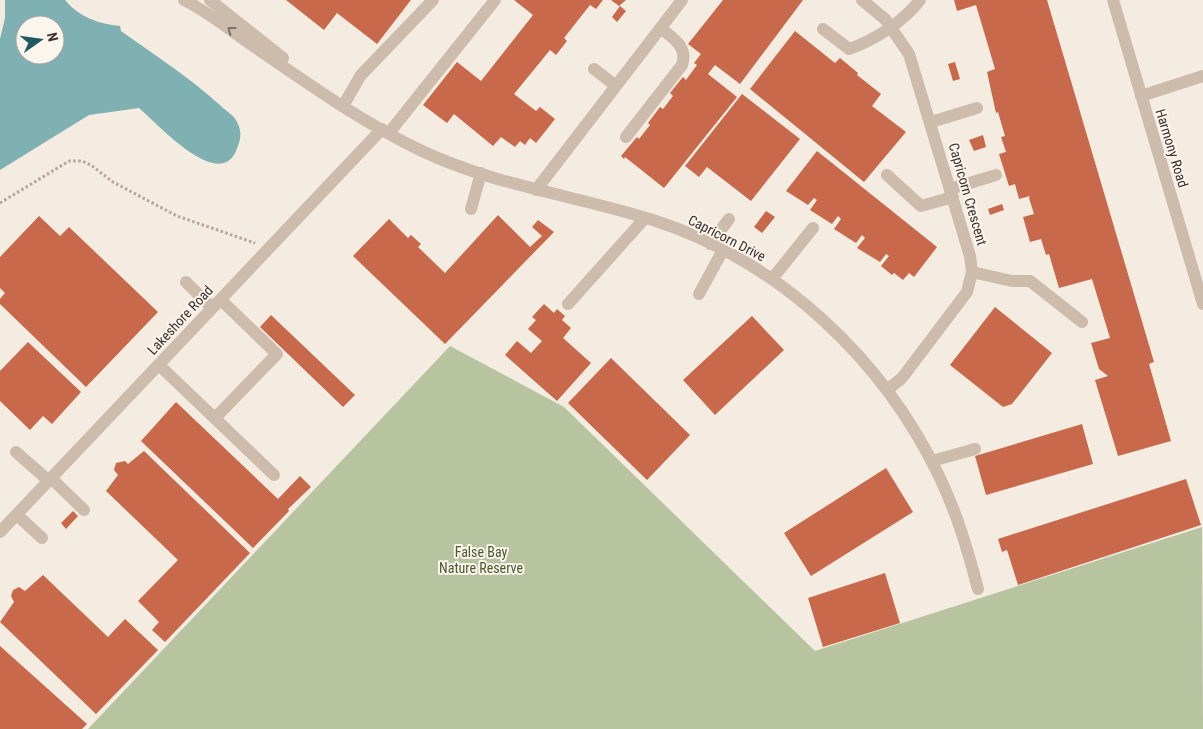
<svg xmlns="http://www.w3.org/2000/svg" width="1203" height="729" viewBox="0 0 1203 729" font-family="'Roboto Condensed',sans-serif">
<rect width="100%" height="100%" fill="#f4ebe1"/>
<path fill="#b8c4a0" d="M450,346l114,61 251,244 387,-124 1,202h-1115z"/>
<path fill="#7fb0b2" fill-rule="evenodd" d="M5,0h60c14,17 34,24 55,26l1,5c34,24 69,47 100,75 5,5 14,10 16,16 6,11 3,19 -1,29 -18,41 -80,-29 -97,-43l-50,7 -89,55v-131l5,-21zM25,25h30v30h-30z"/>
<path fill="#c8694b" d="M286,0h125l-34,44 -40,-31 -13,17z
M514,0h89l-7,9 -6,-4 -26,33 3,3 -11,14 -6,-5 -36,44 22,17 4,-4 15,12 -19,24 -6,-5 -5,7 -5,-4 -5,6 -14,-10 -8,9 -39,-32 -7,9 -24,-18 34,-43 24,19 52,-66z
M611,0h15l-7,6z
M723,0h80l-63,84 -25,-19 -7,9 29,23 -73,91 -39,-31 -1,2 -3,-3 16,-19 2,2 11,-14 -2,-2 12,-16 3,2 10,-13 -3,-3 13,-16 3,3 11,-15 -3,-2 7,-9 -13,-10z
M954,0h93l107,362 -5,2 22,77 -53,15 -23,-76 13,-4 -9,-7 -8,-26 19,-5 -18,-59 -33,9 -10,-34 -3,1 -5,-16 -11,3 -7,-25 11,-3 -5,-16 1,-2 -11,3 -4,-15 -6,2 -10,-32 7,-2 -5,-15 4,-1 -7,-24 -2,1 -9,-41 8,-3 -19,-64 -19,6z
M620,6l6,5 -9,11 -5,-5z
M795,31l40,32 5,-5 18,15 -1,2 24,19 -9,12 34,26 -42,50 -114,-93z
M955,62l5,17 -7,2 -5,-17z
M742,94l58,45 -49,62 -44,-34 -8,10 -14,-11z
M983,135l3,12 -12,4 -5,-11z
M817,151l120,96 -23,30 -5,-4 -6,7 -9,-7 -2,2 -11,-9 8,-10 -3,-2 -6,8 -23,-14 8,-10 -3,-3 -6,8 -22,-14 7,-10 -3,-3 -6,8 -22,-14 7,-10 -3,-2 -6,7 -22,-14z
M1002,204l2,6 -14,5 -2,-6z
M766,211l9,6 -13,16 -8,-6z
M498,215l32,32 12,-11 -10,-9 6,-7 16,12 -109,112 -92,-88 36,-37 19,19 3,-3 10,9 -3,3 27,26z
M39,216l21,20 9,-9 89,85 -72,75 -86,-83v-5l5,-6 -5,-5v-31z
M544,304l10,9 3,-4 8,7 -3,4 9,8 -8,10 28,25 -34,38 -52,-46 12,-14 14,12 11,-12 -14,-12 8,-9 -4,-3z
M995,307l57,46 -40,51 -9,3 -53,-42z
M271,315l84,80 -12,12 -83,-80z
M752,316l32,34 -69,65 -32,-35z
M28,342l53,50 -29,32 -9,-8 -13,14 -30,-29v-30z
M611,358l79,77 -43,45 -79,-77z
M176,402l102,97 22,-23 11,11 -23,22 1,2 -36,37 -112,-107z
M1082,424l11,40 -107,31 -11,-39z
M144,451l106,102 -85,89 -13,-12 7,-8 -21,-21 40,-41 -72,-69 12,-16 -4,-5 2,-7 9,-2 3,3z
M886,468l27,44 -102,64 -27,-43z
M1186,479l15,46 -183,60 -11,-35 -5,2 -4,-13z
M73,511l5,5 -12,13 -5,-6z
M885,573l15,50 -77,24 -15,-49z
M43,575l65,62 17,-18 33,31 -62,64 -96,-92 14,-20 -3,-6 2,-6 6,-3 6,4z
M0,646l87,78 -5,5h-82z"/>
<g fill="none" stroke-linecap="round" stroke-linejoin="round">
<path stroke="#b9a596" stroke-width="3" stroke-dasharray="2.5 2.5" stroke-linecap="butt" d="M0,203l69,-42h13l9,4 22,17 64,34 78,27"/>
<path stroke="#cdbbac" stroke-width="12" d="M184,0c28,14 52,35 78,52 51,35 103,72 160,99 74,35 157,45 234,70 124,41 227,138 283,255 18,37 29,75 39,113
M210,0l73,58
M862,0l23,19 24,35 61,202 2,16 -5,20 -65,86 -15,12
M1113,0l90,304
M823,29l26,20c26,-9 54,-27 71,-49
M594,69l22,17
M1141,96l62,-20
M343,106l18,-31 72,-75
M931,122l46,-14
M389,133l106,-133
M626,137l56,-72c6,-18 -8,-26 -21,-37
M887,175l34,31 32,-9
M950,189l46,-14
M536,190l146,-190
M471,209l10,-36
M710,244l19,-25
M972,272l40,9h18l52,41
M772,279l41,-51
M186,282l26,26
M699,294l24,-44
M568,304l77,-86
M159,365l115,110
M215,418l62,-64 -56,-54
M16,452l33,29
M932,461l43,-12
M51,478l33,32
M17,515l25,23
M0,532l382,-403"/>
</g>
<defs><path id="oneway-chevron" d="M-2-3.5L2.5 0L-2 3.5" fill="none" stroke-width="1.6" stroke-linecap="round" stroke-linejoin="round" transform="scale(1.25)"/></defs>
<use stroke="#7d6f65" href="#oneway-chevron" transform="translate(231 30) rotate(-143)"/>
<g text-anchor="middle" dominant-baseline="central" stroke-width="4" stroke-linejoin="round" paint-order="stroke">
<g font-size="14" fill="#3b302b" stroke="#fbf5ee">
<text transform="translate(1172 148) rotate(73)">Harmony Road</text>
<text transform="translate(968 194) rotate(74)">Capricorn Crescent</text>
<text transform="translate(727 238) rotate(27)">Capricorn Drive</text>
<text transform="translate(180 320) rotate(-47)">Lakeshore Road</text>
</g>
<g font-size="14" fill="#4a5a2e" stroke="#fbf5ee">
<text x="481" y="552">False Bay<tspan x="481" dy="16">Nature Reserve</tspan></text>
</g>
</g>
<g transform="translate(40 40) rotate(76)"><circle r="24" fill="#fbf5ee" stroke="#aea6a0"/>
<path d="M0-4L9 19L0 12L-9 19Z" fill="#1f5a5e"/>
<text y="-8" font-size="14" font-weight="bold" text-anchor="middle" fill="#3b302b">N</text>
</g>
</svg>
